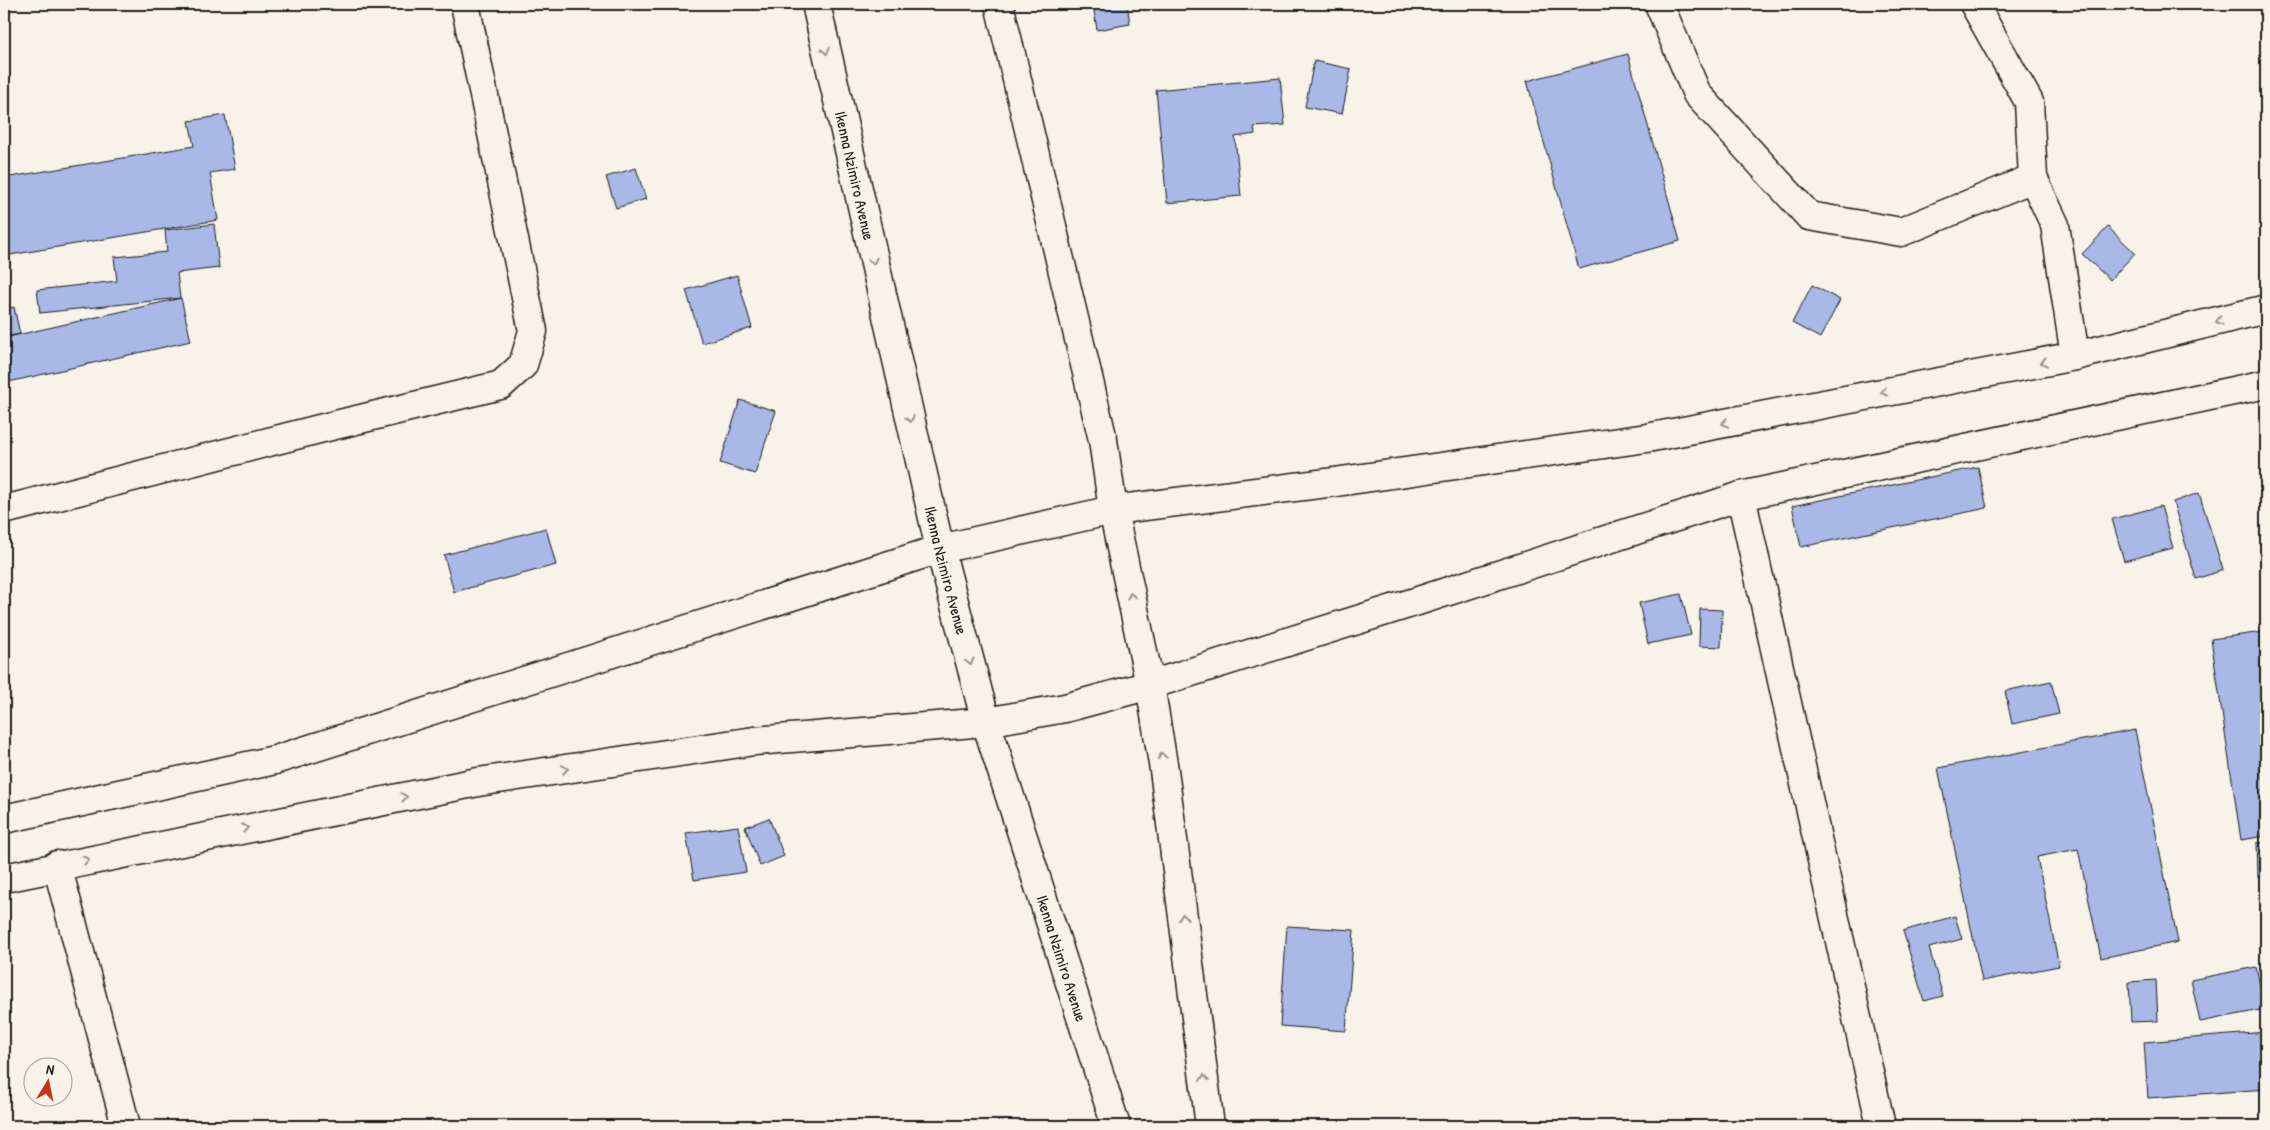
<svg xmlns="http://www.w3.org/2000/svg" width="2270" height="1130" viewBox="0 0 2270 1130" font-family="'Patrick Hand',sans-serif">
<rect width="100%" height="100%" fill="#f7f3e8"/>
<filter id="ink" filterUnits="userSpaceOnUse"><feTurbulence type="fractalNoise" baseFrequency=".02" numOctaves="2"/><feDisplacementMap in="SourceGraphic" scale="10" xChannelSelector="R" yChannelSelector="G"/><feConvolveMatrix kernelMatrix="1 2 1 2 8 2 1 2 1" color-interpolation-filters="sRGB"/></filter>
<g filter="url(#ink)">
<path fill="#a8b8e7" stroke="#1c1c1c" d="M1093,4h34l3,20 -33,6z
M1628,54l52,187 -101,28 -52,-188z
M1314,61l37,8 -9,45 -37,-7z
M1280,78l5,47 -31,2 1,7 -20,3 6,59 -74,7 -11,-113z
M225,115l10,54 -25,4 8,47 -214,36v-78l190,-32 -5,-25z
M636,168l10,31 -30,9 -10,-31z
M214,224l5,44 -42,5 3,25 -140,15 -3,-23 80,-9 -3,-24 53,-5 -2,-22z
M2108,227l27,26 -25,27 -28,-26z
M737,275l15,53 -50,15 -16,-53z
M1812,285l28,15 -20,38 -28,-15z
M181,298l10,43 -187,42v-45z
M14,307l6,27 -16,3v-27z
M740,400l36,11 -21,63 -35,-11z
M1978,467l9,41 -186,39 -9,-41z
M2199,493l24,77 -27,9 -23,-77z
M2161,506l12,42 -49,13 -12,-42z
M546,528l10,37 -102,27 -10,-37z
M1681,594l10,41 -43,9 -9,-41z
M1700,609l22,1 -1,37 -22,-1z
M2263,632l3,23v181l-25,4 -30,-201z
M2051,681l8,33 -47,10 -7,-33z
M2135,730l43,212 -77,16 -23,-109 -41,8 22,109 -77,15 -44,-213z
M769,818l15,38 -24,10 -15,-39z
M738,826l8,46 -52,8 -8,-47z
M2266,842v35h-8l-1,-34z
M1955,916l7,23 -33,9 14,48 -19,5 -21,-70z
M1287,926l67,4 -8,101 -66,-5z
M2256,967l9,42 -65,13 -9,-42z
M2156,980l2,41 -27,1 -2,-40z
M2266,1032v57l-118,9 -4,-56z"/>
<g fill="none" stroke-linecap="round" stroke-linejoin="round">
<defs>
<g id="minor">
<path id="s1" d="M816,4l124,545 46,173 130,404"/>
<path d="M999,4l104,436 10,70 37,175 14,85 46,356"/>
<path d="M1659,4l38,90 112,122 92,16 132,-54"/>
<path d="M1974,4l55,98 4,76 22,47 20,131"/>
<path d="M1741,496l140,630"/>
<path d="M4,510l319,-82 178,-43 22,-20 10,-34 -68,-327"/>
<path d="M4,819l271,-59 665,-211 173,-39 222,-28 312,-44 428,-82 191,-47"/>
<path d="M57,865l69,261"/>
<path d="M4,878l474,-96 276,-41 232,-19 79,-14 85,-23 268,-84 323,-105 525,-112"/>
</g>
</defs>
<use href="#minor" stroke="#1c1c1c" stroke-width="31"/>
<use href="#minor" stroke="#f7f3e8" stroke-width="28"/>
</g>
<defs><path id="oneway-chevron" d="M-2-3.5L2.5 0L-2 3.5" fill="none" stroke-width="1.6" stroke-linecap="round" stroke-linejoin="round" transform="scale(1.25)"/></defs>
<g stroke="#94928c">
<use href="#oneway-chevron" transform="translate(826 51) rotate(77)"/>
<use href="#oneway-chevron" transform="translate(873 261) rotate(77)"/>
<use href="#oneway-chevron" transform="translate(2219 321) rotate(166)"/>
<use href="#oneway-chevron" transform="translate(2044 362) rotate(169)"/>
<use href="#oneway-chevron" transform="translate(1884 392) rotate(169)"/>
<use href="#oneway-chevron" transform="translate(910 419) rotate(77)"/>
<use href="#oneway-chevron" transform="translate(1725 423) rotate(169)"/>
<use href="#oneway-chevron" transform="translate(1131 596) rotate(-102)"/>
<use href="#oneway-chevron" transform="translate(970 662) rotate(75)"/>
<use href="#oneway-chevron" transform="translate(1162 756) rotate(-100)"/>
<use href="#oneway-chevron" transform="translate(565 769) rotate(-8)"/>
<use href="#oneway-chevron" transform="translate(404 797) rotate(-11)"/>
<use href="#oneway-chevron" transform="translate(245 828) rotate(-11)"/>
<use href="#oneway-chevron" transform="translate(86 860) rotate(-11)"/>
<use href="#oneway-chevron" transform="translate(1183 917) rotate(-97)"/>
<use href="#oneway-chevron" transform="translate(1204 1078) rotate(-97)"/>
</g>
</g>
<g text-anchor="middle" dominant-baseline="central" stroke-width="4" stroke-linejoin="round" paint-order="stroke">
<g font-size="16" fill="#1c1c1c" stroke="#f7f3e8">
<text stroke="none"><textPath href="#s1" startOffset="176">Ikenna Nzimiro Avenue</textPath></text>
<text stroke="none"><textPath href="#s1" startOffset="581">Ikenna Nzimiro Avenue</textPath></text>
<text stroke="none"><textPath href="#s1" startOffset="986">Ikenna Nzimiro Avenue</textPath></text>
</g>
</g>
<rect width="2270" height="1130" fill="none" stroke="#f7f3e8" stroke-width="20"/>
<rect x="10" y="10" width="2250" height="1110" fill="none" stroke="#1c1c1c" stroke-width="2" filter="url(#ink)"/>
<g transform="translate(48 1082) rotate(10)"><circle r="24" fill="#f7f3e8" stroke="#9f9d96"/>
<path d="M0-4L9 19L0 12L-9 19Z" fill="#c8321e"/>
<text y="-8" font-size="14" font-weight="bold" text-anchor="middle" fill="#1c1c1c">N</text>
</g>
</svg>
